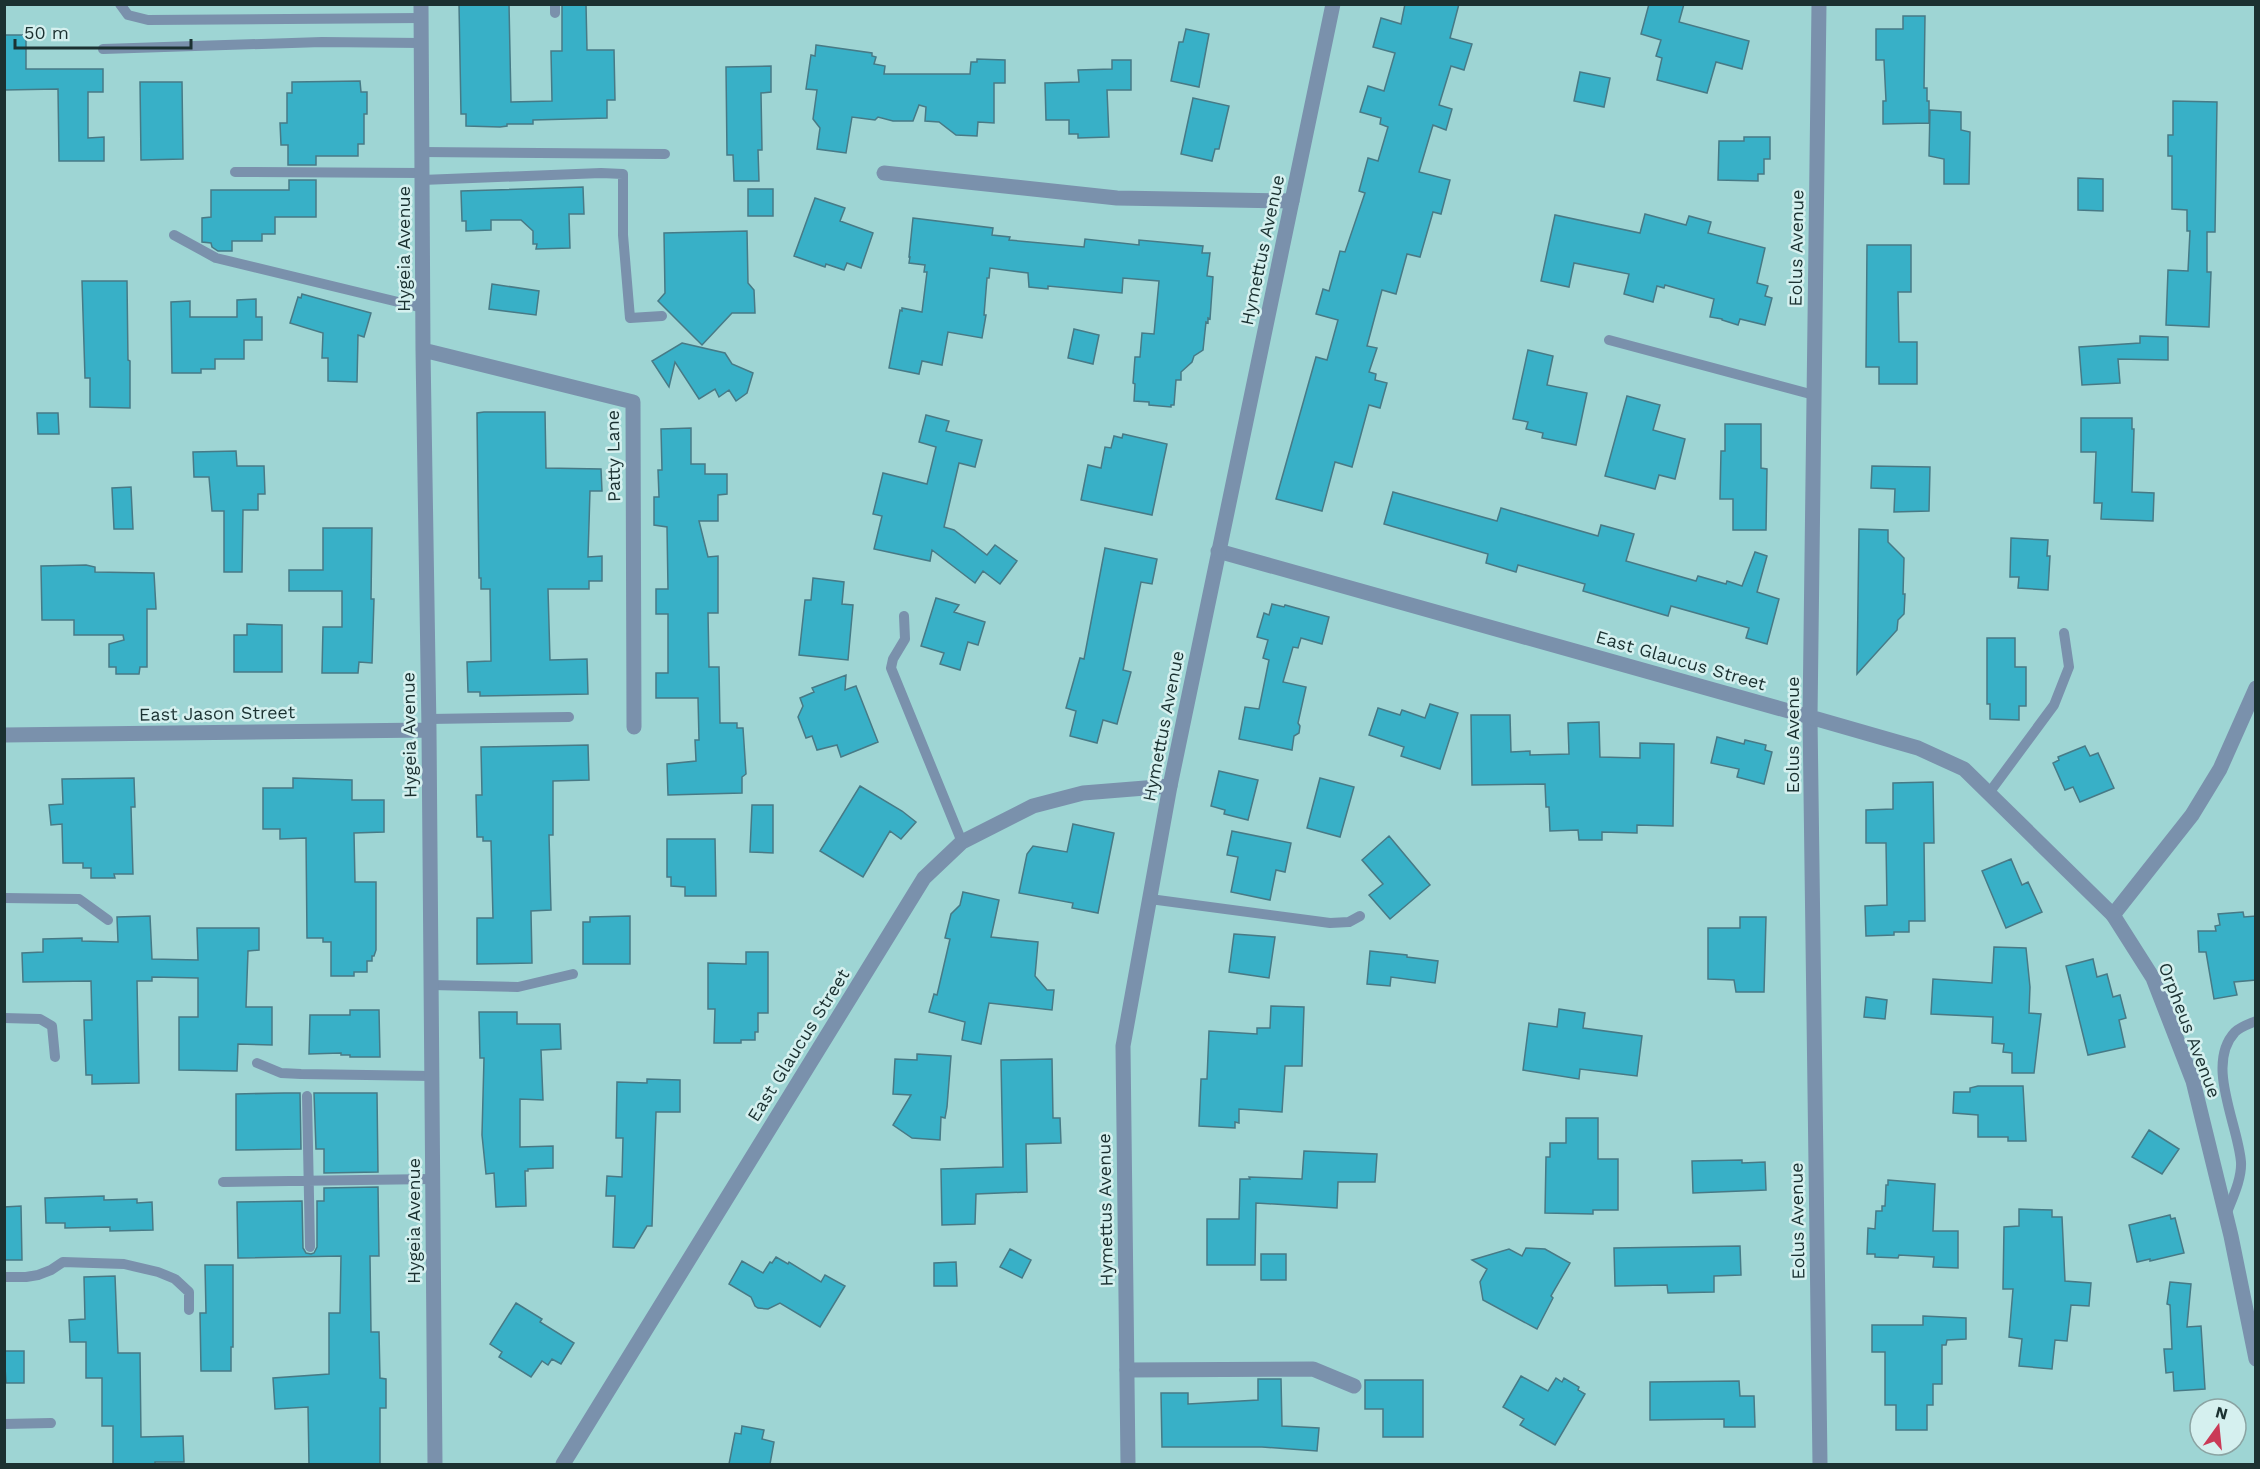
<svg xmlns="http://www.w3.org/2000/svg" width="2260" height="1469" viewBox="0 0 2260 1469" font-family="'Work Sans',sans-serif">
<rect width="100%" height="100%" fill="#9ed5d4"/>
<path fill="#38b0c7" stroke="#477a86" stroke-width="1.5" d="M459,4h50l2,98 41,-1 -1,-50h11v-47h24l1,46h27l1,50h-8v18l-74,2v4h-26v2l-7,1 -34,-1v-12h-5z
M1405,4h54l-9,34 22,6 -8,26 -13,-4 -12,39 13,4 -6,21 -13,-5 -14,47 31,8 -9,34 -8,-2 -13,45 -13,-3 -11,40 -14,-4 -15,56 10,2 -8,24 7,2 -1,6 12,3 -7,25 -11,-3 -17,62 -17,-5 -13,49 -46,-12 40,-142 11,3 11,-40 -22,-6 7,-25 6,2 11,-40 5,1 20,-59 -6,-2 9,-33 10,3 10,-34 -8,-3 1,-6 -21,-6 8,-26 16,5 11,-38 -22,-6 8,-29 20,6z
M1649,4h35l-5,18 70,19 -7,28 -26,-7 -9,31 -50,-13 5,-22 -6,-2 5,-16 -20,-6z
M1903,16h22l-1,72h3v13h2v22l-46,1v-23h3l-2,-41h-8v-31h27z
M1186,29l23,5 -10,53 -28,-6 8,-39h4z
M4,35h22v34h77v23h-15v46l16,-1v24h-45l-1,-72 -54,1z
M816,45l56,8v3l4,1 -2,7 11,2 -1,8h86l1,-12h6v-3l28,1v23h-11v40l-16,-1 -1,14 -21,-1 -17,-13 -14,-1 1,-14 -7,-2 -6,16h-20l-15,-4 -3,3 -23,-3 -6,36 -29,-4 3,-21 -7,-9 4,-29 -11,-1 5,-34 4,1z
M1112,60h19v30h-24l2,47 -31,1v-4h-9v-14h-23l-1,-37 34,-1 -1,-12 34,-1z
M771,66v26l-10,1 1,57h-4l1,31h-25l-1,-26h-6l-1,-88z
M1580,72l30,6 -6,29 -30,-6z
M360,81l1,11h6v22h-3v30h-6v12h-42v9h-28v-20h-7l-1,-22h7v-30h5v-11z
M140,82h42l1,77 -42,1z
M1193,98l36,8 -10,43h-4l-3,12 -31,-7z
M2173,101l44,1 -2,130h-8v40h4l-2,55 -43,-2 2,-55 20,1 2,-40h-3v-21l-15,-1v-53h-4v-21h5z
M1930,110l31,2v18l9,2 -1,52h-25v-25l-15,-3z
M1744,137h26v22h-6v15h-6v7l-40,-1 1,-39h25z
M2078,178l25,1v32l-25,-1z
M289,180h27v37h-41v17h-13v7h-30v10h-14l-6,-4 -1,-4 -9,-1v-24l9,-1v-27h78z
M583,187l1,27h-15l1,34 -34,1 1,-5h-4v-13l-12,-11h-30v10l-25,1v-10h-4l-1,-30z
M748,189h25v27h-25z
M815,198l30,10 -5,13 33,12 -12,35 -14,-5 -3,7 -18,-6 -1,3 -31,-11z
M1645,214l41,11 3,-9 22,6 -3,11 57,15 -8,35 11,3 -3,10 7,2 -7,27 -25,-6 -2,6 -16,-5v-1l-12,-2 4,-18 -49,-14 -1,3 -7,-2 -4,16 -29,-8 5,-20 -55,-11 -5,24 -28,-6 14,-66 85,18z
M913,218l80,10 -1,7 18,2 -1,3 75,7 1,-8 54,6v-5l64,6 -1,7h8l-3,23 6,1 -3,42 -2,-1v5l-2,-1 -3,28 -9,6 -2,6 -11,10v8h-5l-2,25h-3v2l-22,-2v-3l-15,-1 1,-17 -2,-1 2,-26h5l2,-24 12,1 5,-53 -36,-3 -1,15 -74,-7v3l-19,-2 -1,-14 -38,-5 -1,10h-2l-3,37h2l-4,23 -34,-6 -6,33 -20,-4 -3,13 -30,-6 11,-58 2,1v-3l20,4 5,-40h-3l1,-7 -16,-2 1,-6h-1z
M747,231l1,52 6,7 1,23h-23l-30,32 -44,-44 7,-8 -1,-60z
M1867,245h44v47h-13l1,50h18v42h-38v-17h-13z
M82,281h45l1,79 2,1v47l-40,-1v-29h-5z
M492,284l47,7 -3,24 -47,-6z
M302,294l69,19 -7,24 -6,-2 -1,47 -29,-1v-23h-6l1,-25 -33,-10 8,-26 3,1z
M256,299v18h6v23h-18v19h-29v10h-14v4h-29l-1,-71 19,-1v16h47v-17z
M1074,329l25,6 -6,29 -25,-6z
M2140,336l28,1v23l-50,-1 2,24 -38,2 -3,-38 61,-4z
M682,343l43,10 7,11 21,9 -6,20 -11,8 -7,-11 -10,7 -4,-8 -16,10 -24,-37 -6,25 -17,-26z
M1528,350l25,6 -6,29 40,8 -11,52 -34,-7 1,-5 -17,-4 2,-7 -15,-3z
M1627,396l33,9 -7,25 32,9 -10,40 -16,-4 -4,14 -50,-13z
M484,412h61l1,56 55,1 1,22h-12l-2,66 14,-1v25h-13v8h-41l2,71 37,-1 1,35 -108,2v-4h-12l-1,-30 24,-1 -1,-72h-9v-11h-2l-2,-165z
M37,413h21l1,21h-21z
M926,415l23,6 -3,10 36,9 -7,27 -16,-4 -15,64 10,3 33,25 8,-10 22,16 -17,23 -17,-13 -8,12 -43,-33 -2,11 -56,-12 8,-33 -9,-2 10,-41 44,11 9,-37 -17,-5z
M2081,418h51v11h2l-2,63 22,1 -1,28 -52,-2 1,-16h-8l2,-51h-15z
M1725,424h36v44l6,1 -1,61h-33v-31h-13l1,-48h4z
M691,428v36h14v10h22v20l-9,1v26h-19l9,36 10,-1v57h-10l1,54h10l1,56h17v5h6l3,46 -4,3v16l-74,2 -1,-31 29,-3 -1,-21h4l-1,-42h-42v-25h12v-59h-12v-25h12l-1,-62 -13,-2v-28h5l-1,-27h4l-1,-41z
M1123,434l44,10 -15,71 -71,-15 7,-35 13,3 4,-21 6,1 3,-12 8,2z
M236,451l1,15h27l1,28h-7v16h-15l-1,62h-18v-61h-12l-3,-34h-15l-1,-25z
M1872,466l58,1 -1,44 -35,1 1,-23 -24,-1z
M131,487l2,42h-19l-2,-41z
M1393,492l104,29 4,-13 97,28 3,-11 33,9 -8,27 70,20 2,-5 28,8 1,-3 15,5 13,-34 12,4 -10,36 22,7 -12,45 -21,-6 3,-10 -78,-22 -3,10 -85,-25 2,-7 -67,-19 -2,7 -30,-9 2,-9 -104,-30z
M323,528h49l-1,71h3l-2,64 -13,-1 -1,11h-36l1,-46h19v-36h-53v-21h34z
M1859,529l29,1v12l16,16 -1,36h2l-1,20 -6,6 -1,10 -40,44z
M2011,538l37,2 -1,16h3l-2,34 -30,-2 1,-11h-9z
M1105,548l52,11 -5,25 -11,-2 -18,88 8,2 -14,52 -14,-4 -6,23 -27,-7 6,-25 -10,-3 14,-50 4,1z
M86,565l9,2v5l59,1 2,36h-9v58h-7l-1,7h-23v-7h-7v-23l15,-4 -1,-5h-49v-15h-32l-1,-54z
M813,578l31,4 -2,22 11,1 -5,55 -49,-5 6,-55h6z
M936,598l23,7 -5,7 31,10 -7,23 -10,-3 -8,28 -20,-6 4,-11 -23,-7z
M1272,604l12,3 1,-2 44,12 -7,27 -21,-6 -3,10 -5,-1 -10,35 23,5 -8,36 2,3 -1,7 -5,3 -2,14 -53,-11 6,-32 14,2 10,-49 -6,-2 5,-18 -11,-3 7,-24 5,2z
M247,624l35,1v47h-48v-37h13z
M1987,638h28v29h11v39h-7v14l-29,-1v-15h-3z
M846,675l-1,15 11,-4 22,56 -37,15 -4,-12 -20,5 -5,-14 -6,2 -8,-21 5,-11 -3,-8 14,-6 -2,-4z
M1430,704l28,9 -18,56 -39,-13 3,-9 -35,-12 9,-27 22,7 2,-5 23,8z
M1471,715h39l1,37 19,-1v4l39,-1 -1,-31 31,-1 1,35 40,1v-15l34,1 -1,82 -36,-1v8l-35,-1v8h-23l-1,-10 -28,1 -1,-24h-3l-1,-23 -73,1z
M1717,737l27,7 1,-4 21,5 -1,5 7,2 -8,32 -27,-7 2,-8 -28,-6z
M588,745l1,35 -36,1v54h-4l2,75 -20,1 1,52 -55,1v-46h16l-2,-77h-8v-4h-6l-1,-42h6l-1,-48z
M2085,746l5,10 8,-3 16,35 -34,14 -7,-15 -8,3 -12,-27 6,-3 -1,-3z
M1219,771l39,9 -10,40 -24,-6 1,-4 -14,-4z
M134,778l1,29h-4l2,67h-19l1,4h-24v-10h-8v-5h-20l-1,-39 -11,1 -2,-20 14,-1 -1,-25z
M293,778l59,2v20h32v32l-30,1 1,49h21v68l-2,6h-2v5h-5v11h-13v4h-23v-34h-8v-4h-16l-1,-100 -26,1v-10h-17v-41h30z
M1320,778l34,9 -14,50 -33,-9z
M1933,782l1,61h-10l1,78h-16v11h-15v3l-28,1 -1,-30 22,-1 -1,-62h-20v-33l27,-1v-26z
M860,786l42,25 14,11 -15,17 -11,-8 -27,46 -43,-26z
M752,805h21v48l-23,-1z
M1073,824l41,9 -16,80 -26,-5 1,-5 -54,-10 8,-39 6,-8 34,6z
M1232,831l59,12 -6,29 -9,-2 -6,30 -39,-8 7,-35 -11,-2z
M1389,836l41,49 -40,34 -21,-24 14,-11 -21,-24z
M667,839h48l1,57h-31v-9l-14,-1v-9h-4z
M2011,859l11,26 6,-3 14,30 -36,16 -24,-57z
M963,892l36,8 -8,37 47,5 -3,34 12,14h7l-2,20 -63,-7 -8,41 -19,-4 3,-18 -36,-10 5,-18 3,1 13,-56 -5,-1 6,-24 9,-9z
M2243,912l1,5 12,-1v64l-22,2 3,13 -23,4 -8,-47h-7l-1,-21h18l-1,-5 5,-1 -2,-11z
M150,916l2,43 46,1 -1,-32h62v22l-11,1 -2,56h26v38l-34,-1 -1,27 -58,-1v-53h19v-39l-46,-1v4h-15l2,102 -47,1v-9h-6l-2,-55h8l-1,-39 -68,1 -1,-29 21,-1v-13l39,-1v3l36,1 -1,-25z
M630,916v48h-47v-42h7v-5z
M1740,917h26l-2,75h-28l-2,-12 -26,-1v-51h32z
M1234,934l41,3 -6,41 -40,-6z
M1994,947l32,1 4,39 -1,26 12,1 -7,59h-22v-20l-9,-1 1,-8 -12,-1 1,-26 -62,-3 2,-35 59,4z
M1370,951l37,4v2l31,4 -3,22 -44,-6 -1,9 -23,-2z
M746,952h22v61h-10v19h-3v8h-14v3h-27l1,-34h-7v-46l38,1z
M2093,959l4,18 10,-3 6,23 7,-2 6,23 -7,2 6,27 -37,8 -22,-89z
M1866,997l21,3 -2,19 -21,-2z
M1271,1006l33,1 -2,59h-17l-3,46 -43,-3v14l-4,-1v6l-36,-2 2,-47h6l2,-48 48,3v-6h13z
M1559,1009l26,4 -2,15 59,8 -5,40 -57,-7 -1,10 -56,-9 6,-47 28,4z
M350,1010h29l1,47h-30v-2h-9v-2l-32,1 1,-39h40z
M479,1012h38v12h43l1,25 -20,1 2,50 -23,-1v48l33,-1v22l-25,1v2h-3l1,35 -30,1 -2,-34 -8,1 -4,-39 2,-77h-4z
M917,1054l34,2 -4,51 -2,11 -4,-1 -1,23 -28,-2 -19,-13 18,-30 -18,-1 2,-35 22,1z
M1052,1059l1,59h7l1,25 -35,1 1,48 -51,2 -1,30 -33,1 -1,-56 62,-2 -2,-107z
M647,1079l33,1v32h-24l-4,114h-5l-13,22 -21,-1 2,-51h-9l1,-20 15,1 1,-39h-7l1,-56 30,1z
M1978,1086h45l3,55h-18v-4h-30v-22l-25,-2 1,-21h16v-4z
M284,1093h16l1,56 -65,1v-56z
M314,1093h63l1,79 -54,1v-24h-8z
M1566,1118h32v41h20v51h-25v4l-48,-1 1,-56h4v-14h16z
M2149,1130l30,19 -17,25 -30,-17z
M1304,1151l73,3 -2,28h-37l-1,26 -81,-5 -1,62h-48v-46h32l1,-40h10l-1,-2 53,2z
M1742,1160v3l23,-1 1,28 -73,3 -1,-32z
M1888,1180l47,4 -2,47h25v37l-25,-1 1,-10 -35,-2 -1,3 -23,-1v-3h-8l1,-26 7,1 1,-18h6v-5h3l1,-21h2z
M378,1187l1,69h-9l1,76h8l1,46 6,1v29h-6v56h-71l-1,-57 -33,2 -2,-31 56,-4v-61h11l1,-57 -103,2 -1,-56 65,-1 1,47 3,5 5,1 3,-1 3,-6v-46h7v-13z
M104,1196v4l33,-1v4l15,-1 1,28 -43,1v-4l-45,1v-5h-19l-1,-25z
M21,1206l1,54h-18v-53z
M2019,1209l33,1v7h10l3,64 26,2 -2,23 -18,-1 -4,36 -12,-1 -3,29 -33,-3 3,-27 -13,-2 4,-48h-10l1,-62 15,-1z
M2170,1215l1,4 4,-1 9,35 -34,8v-2l-13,3 -8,-37z
M1740,1246l1,29 -27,1v16l-46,1 -1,-8 -52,1 -1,-38z
M1526,1248l19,1 25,14 -19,33 2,2 -16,31 -54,-29 -3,-18 7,-13 -15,-9 37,-11 13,7z
M1010,1249l21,11 -9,18 -22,-11z
M1261,1254h25v26h-25z
M776,1257l12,7 1,-2 32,20 4,-7 20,11 -25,41 -40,-24 -12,6 -10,-1 -3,-2 -4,-9 -22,-13 13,-23 21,12 7,-11 2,1z
M956,1262l1,24h-23v-23z
M205,1265h28v82h-2v24h-30l-1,-58h6z
M115,1276l3,77h22l1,84 42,-1 1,26h-29v2h-42v-38h-11v-48h-16v-36h-16l-1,-22 16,-1 -1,-42z
M2170,1282l21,2 -4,43 14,-1 4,63 -31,2 -1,-19 -7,1 -2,-24h8l-2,-44 -3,-1z
M516,1303l26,16 -2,3 34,21 -13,21 -9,-5 -4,6 -6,-4 -11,16 -32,-20 3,-5 -12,-8z
M1923,1316l43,2v21l-19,1 -1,5h-4v39h-9v21h-6v25h-31v-25h-11v-53h-13v-27h51z
M4,1351h20v32h-18z
M1521,1376l27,15 8,-13 6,4 2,-4 15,9 -1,3 7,4 -30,51 -35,-20 4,-6 -21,-12z
M1258,1379h23l1,47 37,2 -2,23 -55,-4h-100l-1,-54h27v11l70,-4z
M1365,1380h58v57h-40v-28h-18z
M1739,1381l1,15h14l1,31h-31v-8l-74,1v-38z
M742,1426l22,4 -2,9 12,3 -4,22h-41l6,-31 6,1z"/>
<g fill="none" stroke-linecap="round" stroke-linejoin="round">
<path stroke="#7a91ac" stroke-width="10" d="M120,4l8,11 20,5 273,-2
M555,4v9
M103,49l219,-7 99,1
M422,152l243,2
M235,172l187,1
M422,180l179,-7 22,1v61l7,83 32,-2
M174,235l42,23 207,50
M1609,340l205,55
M904,616l1,23 -12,20 -2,9 71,174
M429,719l140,-2
M1989,793l65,-88 15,-38 -5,-34
M4,898l75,1 29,21
M1150,899l180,24 19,-1 11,-6
M431,985l87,2 55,-13
M4,1018l36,1 12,7 3,31
M257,1063l24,10 20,1 131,2
M307,1096l3,151
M223,1182l209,-3
M2226,1215c6,-16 16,-36 15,-53 -3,-38 -36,-98 -6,-130 5,-5 14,-8 21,-11
M4,1277h22l12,-2 13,-5 12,-8 61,2 34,8 17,7 14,13v18
M4,1424l47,-1"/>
<path stroke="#7a91ac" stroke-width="15" d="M421,4l2,346 6,380 6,734
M884,173l233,25 175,3
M423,350l210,52 1,325
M1218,551l592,166 10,747
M4,735l425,-5
M2113,915l79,-100 28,-46 36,-81
M1127,1370l186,-1 41,17
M563,1464l361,-586 38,-36 71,-36 50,-13 87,-7"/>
<path stroke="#7a91ac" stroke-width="15" d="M1819,4l-9,713 108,31 46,21 149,146 40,63 40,103 38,155 25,123
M1128,1464l-5,-418 47,-260 163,-782"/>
</g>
<g text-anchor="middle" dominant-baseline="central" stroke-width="5" stroke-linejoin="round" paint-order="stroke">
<g font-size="18" fill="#1b3131" stroke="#d5f0ef">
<text transform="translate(1796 248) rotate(-89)">Eolus Avenue</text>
<text transform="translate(403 249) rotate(-90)">Hygeia Avenue</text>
<text transform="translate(1262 250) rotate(-78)">Hymettus Avenue</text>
<text transform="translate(613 456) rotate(-91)">Patty Lane</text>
<text transform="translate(1681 660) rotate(16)">East Glaucus Street</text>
<text transform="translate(217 713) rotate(-1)">East Jason Street</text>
<text transform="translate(1163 726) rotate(-79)">Hymettus Avenue</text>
<text transform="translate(409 735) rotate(-91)">Hygeia Avenue</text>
<text transform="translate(1792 735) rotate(-90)">Eolus Avenue</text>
<text transform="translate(2190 1030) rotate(69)">Orpheus Avenue</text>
<text transform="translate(798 1045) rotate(-58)">East Glaucus Street</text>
<text transform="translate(1105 1210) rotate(-91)">Hymettus Avenue</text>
<text transform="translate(413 1221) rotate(-90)">Hygeia Avenue</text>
<text transform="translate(1797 1221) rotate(-91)">Eolus Avenue</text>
</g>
</g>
<rect width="2260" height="1469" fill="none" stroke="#1b3131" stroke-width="12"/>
<g transform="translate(2218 1427) rotate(15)"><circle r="28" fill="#d5f0ef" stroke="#8ba4a3" stroke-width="1.5"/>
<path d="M0-4.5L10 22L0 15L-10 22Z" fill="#ca3a57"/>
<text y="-9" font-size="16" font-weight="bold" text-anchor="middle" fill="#1b3131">N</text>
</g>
<path d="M15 39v9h176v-9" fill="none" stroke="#1b3131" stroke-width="3"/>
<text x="24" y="39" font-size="18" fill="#1b3131" stroke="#d5f0ef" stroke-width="4.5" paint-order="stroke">50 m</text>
</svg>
